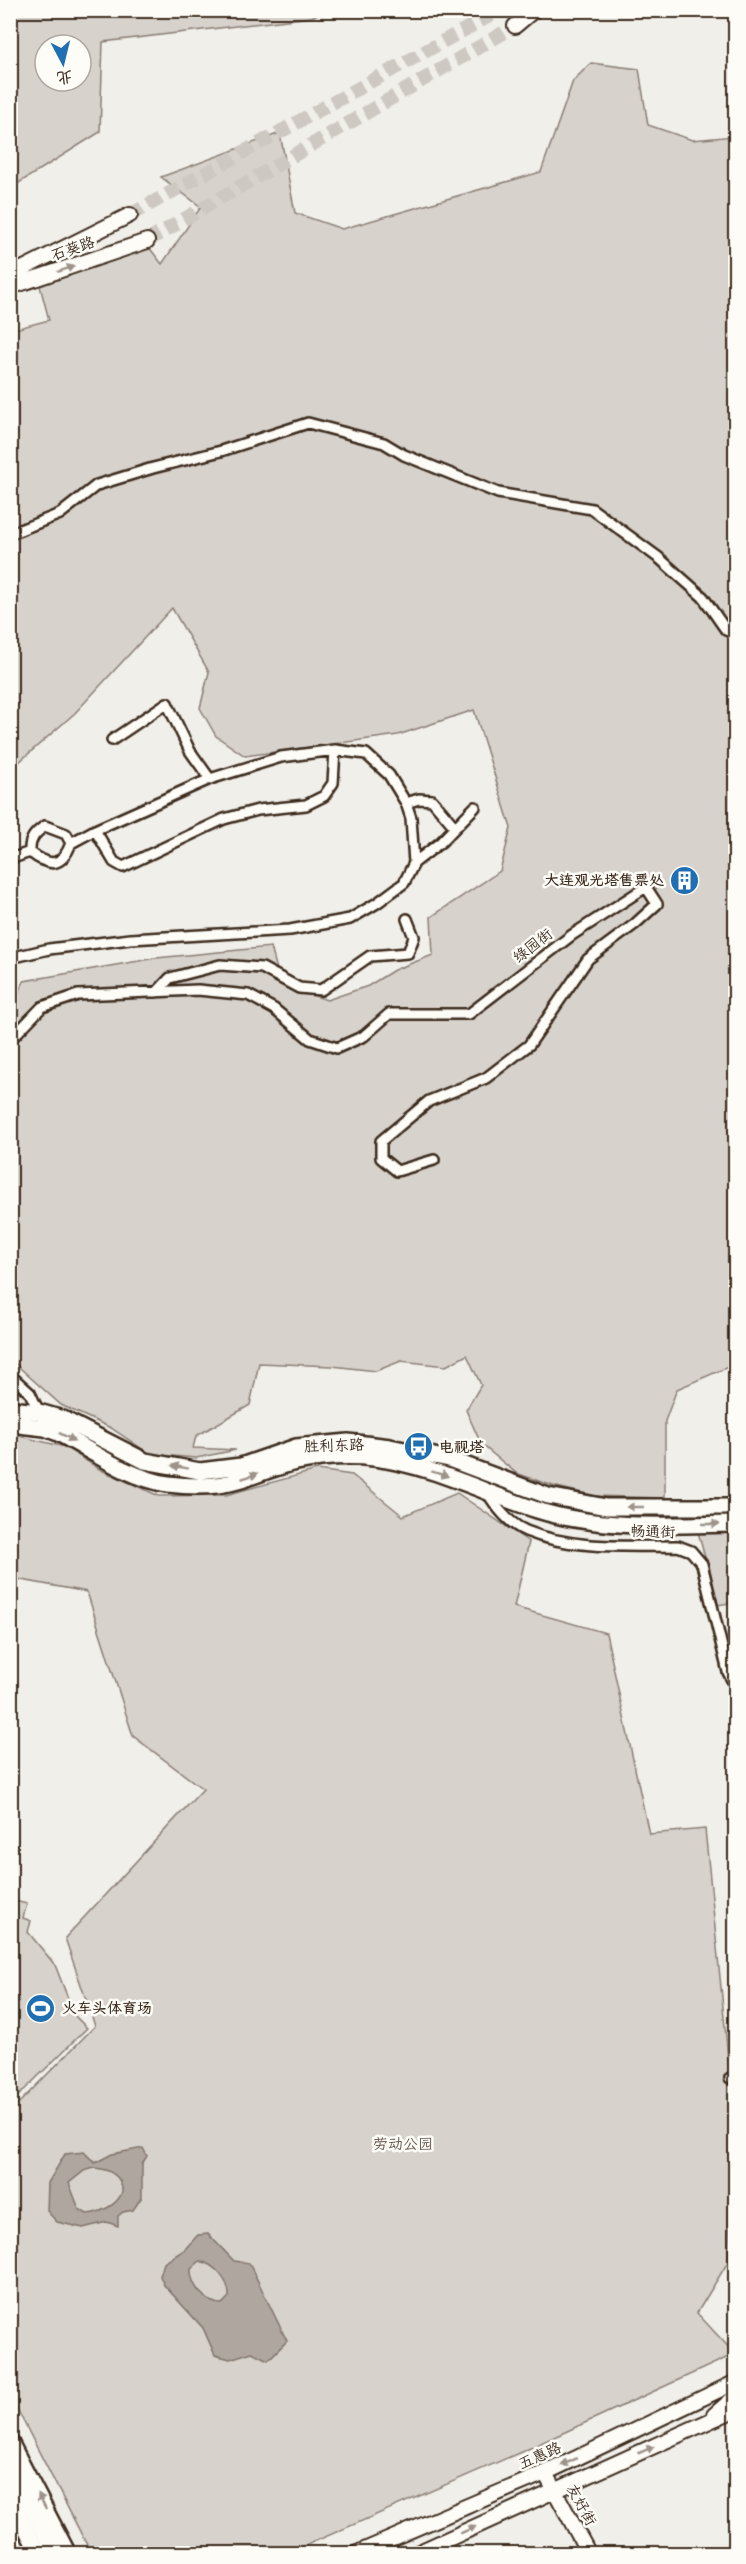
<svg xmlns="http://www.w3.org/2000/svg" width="746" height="2564" viewBox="0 0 746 2564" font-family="'Balsamiq Sans','LXGW WenKai TC',sans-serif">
<rect width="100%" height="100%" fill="#f1efea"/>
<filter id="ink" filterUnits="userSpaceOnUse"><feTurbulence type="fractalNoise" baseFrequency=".0167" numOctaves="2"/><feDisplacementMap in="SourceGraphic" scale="12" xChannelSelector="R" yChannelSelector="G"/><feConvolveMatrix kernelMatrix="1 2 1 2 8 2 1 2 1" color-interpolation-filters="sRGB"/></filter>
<g filter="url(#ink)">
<path fill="#d7d2cc" stroke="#897e75" stroke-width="1.5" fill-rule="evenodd" d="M11,10h312v1l-11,6 -209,25 -3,90 -89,56zM45,45h36v36h-36z
M591,63l48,6 9,56 44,15 43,-4v1228l-58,25 -12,32v77l-70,-2 -42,-10 -37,-13 -35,-29 -15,-34 15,-25 -14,-30 -21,11 -45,-5 -25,10 -44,-5 -73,-3 -9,42 -54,31 -3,12 43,2 -40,8 -46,-4 -39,-26 -50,-23 -50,-45 -1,-310c5,-12 -1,-25 1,-38 1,-10 9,-21 13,-31l132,-23 115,-11 10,38 46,15 41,-14 26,-16 39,-15 -2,-38 69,-46 11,-43 -37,-118 -76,25 -153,21 -29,-20 -16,-28 9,-36 -37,-64 -97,105 -64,56v-439l38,-10 -9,-34 108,-40 14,18 39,-57 -40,-30 119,-44 15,80 47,16 199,-57 32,-91z
M10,1436h9l46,11 36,23 58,26 67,-1 91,-25 35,5 51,41 54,-23 72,49 -15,65 92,26 43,201 56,-5 29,287 -6,146 -31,51 38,41 -207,95 -240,104h-197l-80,-156v-286l84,-85 -30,-88 138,-149 -70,-53 -46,-144 -76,-14z
M698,1532h37v70l-17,3z
M11,1900l16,4 -4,14 8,3 -3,11 27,33 20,51 12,12 -76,75z"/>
<path fill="#aea69f" stroke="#80746b" stroke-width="1.5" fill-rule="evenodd" d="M143,2148l4,8 -5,8v33l-9,13 -10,2 -5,4v10l-11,-4 -24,6 -26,-6 -10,-11 1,-28 17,-29 19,-2 11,11 17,-9zM94,2168c15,1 29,8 28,24 -4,13 -22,21 -35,22l-8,-5 -10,-26 15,-12z
M208,2234l26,27 15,2 38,78 -19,19 -16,-8 -22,7 -15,-4 -12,-27 -39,-43 -4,-9 4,-13 20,-13 14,-15zM200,2261c14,3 30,20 29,36l-7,7c-16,0 -32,-19 -31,-35z"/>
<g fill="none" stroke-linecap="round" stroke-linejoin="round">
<path stroke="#cdc8c1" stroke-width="14" stroke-dasharray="14 7" stroke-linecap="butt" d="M130,215l370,-205
M147,241l368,-215"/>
<defs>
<path id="street" d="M10,534l50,-20 37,-29 56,-17 68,-17 87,-28 76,20 20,12 94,38 94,16 67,49 44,39 23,33 10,4
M112,740l55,-37 23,48 20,28
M406,803l13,-4 13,1 22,26
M95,830l19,32 9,5 101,-48 34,-9 48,-5 18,-9 9,-13 2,-33
M10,859l20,-7
M414,863l27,-21 34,-35
M10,958l39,-9 81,-10 160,-9 60,-11 27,-16 27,-20 10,-20 -3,-45 -5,-15 -17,-28 -23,-21 -31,-4 -54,7 -71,22 -115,51 -24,13c-9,25 -22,24 -41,9 -1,-13 5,-19 15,-26l21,8 5,9
M157,992l13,-14 50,-13 42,3 37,20 22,2 49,-34 38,-3 6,-16 -7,-18
M10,1040l32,-33 36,-12 120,-5 50,5 26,14 36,30 27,9 27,-12 25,-22h80l103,-79 74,-48 11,17 -22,20 -47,35 -59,86 -43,33 -57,23 -48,40v17l16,13 37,-11
M10,1375l20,18 9,19
M487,1492c9,15 22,32 39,39 46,19 103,15 152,15l13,5 11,13 26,108 8,16
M730,2078l6,2"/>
<path id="secondary" d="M515,26l19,-16
M10,275l120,-60
M10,287l137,-46
M714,2415l22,-19
M10,2467l45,87
M545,2473l44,81
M355,2554l190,-81 191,-91
M415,2554l321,-145"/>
<path id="primary" d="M10,1409l29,3 24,7 82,42 55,10 41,-5 55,-19 52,-5 42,5 59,12 99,37 58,11h130
M10,1424l35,4 13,5c35,18 70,45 110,51 23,3 51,3 73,-4 18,-6 37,-14 56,-18 24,-5 52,-7 77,-4 57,7 109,34 163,52 63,20 133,15 199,14
M10,2442l58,112
M10,2497l29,57"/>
</defs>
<use href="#street" stroke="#3b2a1e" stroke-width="14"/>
<use href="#secondary" stroke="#3b2a1e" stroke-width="18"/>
<use href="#primary" stroke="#3b2a1e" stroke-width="20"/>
<use href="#street" stroke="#fdfcf7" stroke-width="9"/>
<use href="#secondary" stroke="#fdfcf7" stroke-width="14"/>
<use href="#primary" stroke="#fdfcf7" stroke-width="15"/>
</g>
<defs><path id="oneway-solid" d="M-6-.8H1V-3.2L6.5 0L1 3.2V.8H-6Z" transform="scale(1.5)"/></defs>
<g fill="#9c938a">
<use href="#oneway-solid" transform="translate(66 269) rotate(-19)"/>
<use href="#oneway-solid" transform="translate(67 1437) rotate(27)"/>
<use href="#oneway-solid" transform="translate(180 1467) rotate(-170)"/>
<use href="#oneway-solid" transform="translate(440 1474) rotate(17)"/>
<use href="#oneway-solid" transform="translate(250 1476) rotate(-19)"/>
<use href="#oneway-solid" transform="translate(635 1507) rotate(-180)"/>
<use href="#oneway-solid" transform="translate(711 1524)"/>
<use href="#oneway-solid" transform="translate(646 2450) rotate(-24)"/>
<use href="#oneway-solid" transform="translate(569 2462) rotate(154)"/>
<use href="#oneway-solid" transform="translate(42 2501) rotate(-117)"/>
<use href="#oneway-solid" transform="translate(468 2530) rotate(-24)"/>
</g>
</g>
<defs>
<symbol id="building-disc" viewBox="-11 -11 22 22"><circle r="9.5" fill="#1f6fb2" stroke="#fdfcf7"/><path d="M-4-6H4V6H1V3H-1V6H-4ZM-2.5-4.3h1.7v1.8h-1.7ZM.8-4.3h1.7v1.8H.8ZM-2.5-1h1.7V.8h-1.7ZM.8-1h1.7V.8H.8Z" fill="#fff"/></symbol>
<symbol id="bus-disc" viewBox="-11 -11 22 22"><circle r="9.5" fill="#1f6fb2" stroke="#fdfcf7"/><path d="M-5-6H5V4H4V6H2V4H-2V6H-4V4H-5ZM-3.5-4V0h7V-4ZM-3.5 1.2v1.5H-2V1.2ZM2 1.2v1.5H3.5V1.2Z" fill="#fff"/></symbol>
<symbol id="stadium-disc" viewBox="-11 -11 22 22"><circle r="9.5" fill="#1f6fb2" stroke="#fdfcf7"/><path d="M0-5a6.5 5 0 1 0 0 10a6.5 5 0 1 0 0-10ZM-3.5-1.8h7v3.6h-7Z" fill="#fff"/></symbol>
</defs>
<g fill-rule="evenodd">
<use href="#building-disc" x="668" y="864" width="33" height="33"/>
<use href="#bus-disc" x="402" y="1430" width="33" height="33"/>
<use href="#stadium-disc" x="24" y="1992" width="33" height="33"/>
</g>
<g text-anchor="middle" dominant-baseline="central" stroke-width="5" stroke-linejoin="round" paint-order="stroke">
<g font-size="15" fill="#3b2a1e" stroke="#fdfcf7">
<text transform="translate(73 249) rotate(-19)">石葵路</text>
<text transform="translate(533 946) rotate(-38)">绿园街</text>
<text transform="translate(334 1446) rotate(-2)">胜利东路</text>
<text transform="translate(653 1532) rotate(2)">畅通街</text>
<text transform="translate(540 2456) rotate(-24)">五惠路</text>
<text transform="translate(581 2505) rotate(61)">友好街</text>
</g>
<g font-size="15" font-weight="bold" fill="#3b2a1e" stroke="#fdfcf7" text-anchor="start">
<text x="664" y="880" text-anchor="end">大连观光塔售票处</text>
<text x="439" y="1447">电视塔</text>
<text x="62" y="2008">火车头体育场</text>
</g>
<g font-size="15" fill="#62544a" stroke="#fdfcf7">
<text x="403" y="2144">劳动公园</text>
</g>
</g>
<rect width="746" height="2564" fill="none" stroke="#fdfcf7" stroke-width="36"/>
<rect x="18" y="18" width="710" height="2528" fill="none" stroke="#3b2a1e" stroke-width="2" filter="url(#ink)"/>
<g transform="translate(63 63) rotate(173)"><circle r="28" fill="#fdfcf7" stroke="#afa8a0" stroke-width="1.5"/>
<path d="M0-4.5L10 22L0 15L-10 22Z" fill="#1f6fb2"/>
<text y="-9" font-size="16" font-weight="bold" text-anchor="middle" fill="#3b2a1e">北</text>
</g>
</svg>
